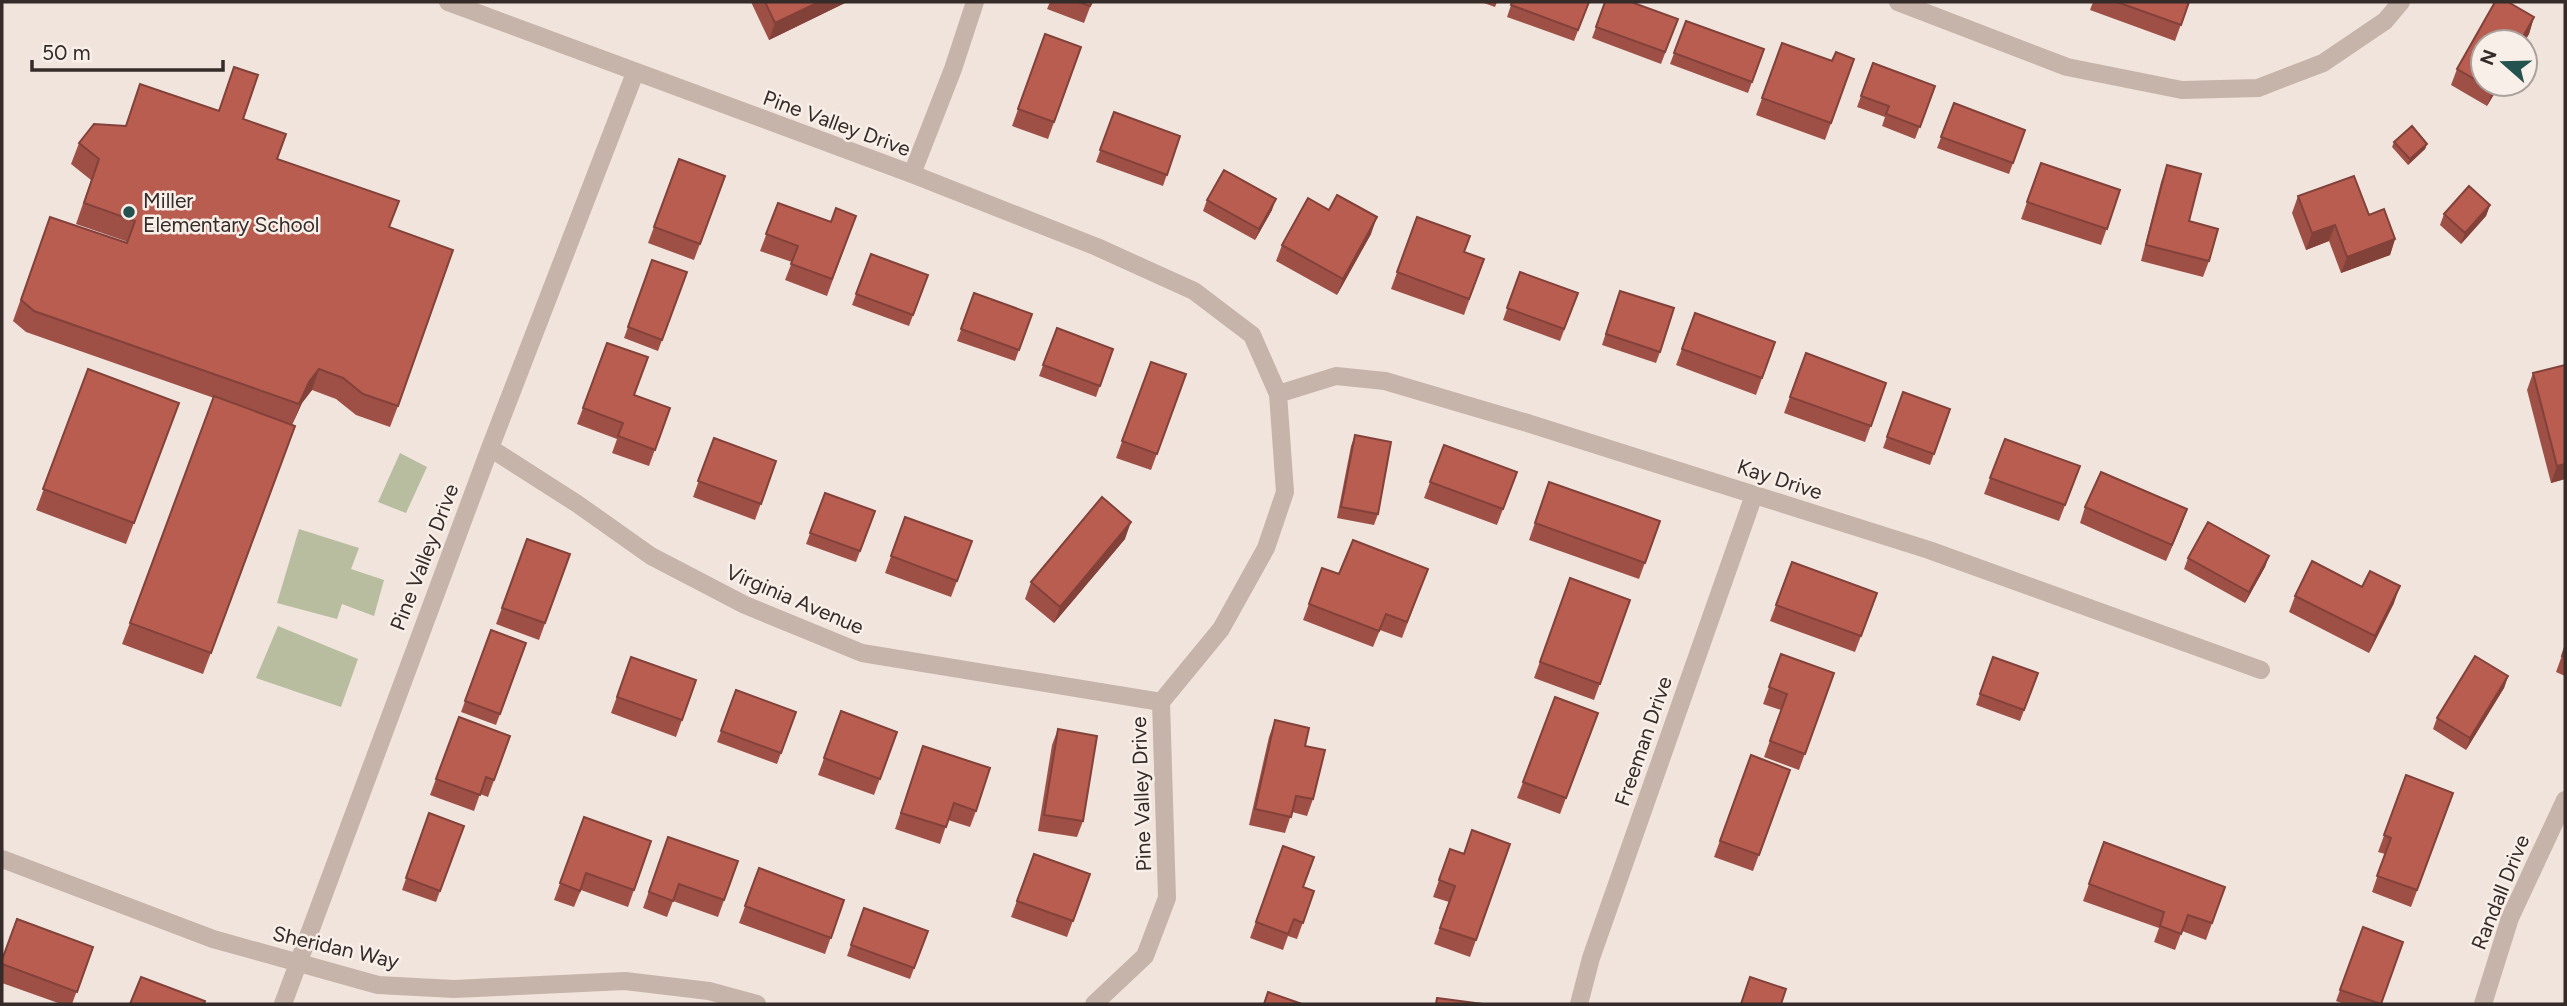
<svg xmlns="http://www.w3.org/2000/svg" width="2567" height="1006" viewBox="0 0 2567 1006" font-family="Figtree,sans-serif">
<rect width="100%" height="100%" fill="#f0e4dd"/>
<path fill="#b7bd9e" d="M400,453l27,14 -21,46 -28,-11z
M299,529l60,19 -8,21 33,11 -10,36 -32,-12 -5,15 -60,-16z
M278,626l80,33 -17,48 -85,-29z"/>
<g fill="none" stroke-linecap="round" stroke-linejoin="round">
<path stroke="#c6b3aa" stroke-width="18" d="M448,2l464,172 185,73 97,44 58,44 26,59 7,98 -19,56 -45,81 -60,73 6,196 -22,58 -51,48
M1898,2l169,65 115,23 76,-2 65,-25 62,-42 16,-19
M912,174l41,-105 22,-67
M1278,394l58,-18 49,5 139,41 405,128 332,120
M490,448l86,55 75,53 94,49 117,48 299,49
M2,859l211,80 165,46 76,4 171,-8 84,10 48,13
M283,1004l207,-556 145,-375
M1579,1004l12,-46 163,-463
M2483,1004l27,-86 55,-118"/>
</g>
<path fill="#9f5046" d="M751,2h96l-78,38z
M1050,2h42l-8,21 -37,-14z
M1481,2h16l-2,5z
M1512,2h77l-15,39 -67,-24z
M1605,2l73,17 -17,45 -69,-26z
M2093,2h96l-14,39 -85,-31z
M2495,2h13l26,15 -5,17 -5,8h-41v42h17l-13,22 -36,-21 6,-16z
M1686,21l78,28 -16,44 -78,-29z
M1045,34l36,13 -33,92 -36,-13z
M1782,43l50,18 22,-2 -29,81 -69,-25z
M1935,86l-20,53 -33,-13 3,-9 -28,-10 4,-11z
M1954,103l71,27 -16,44 -72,-26z
M218,111l25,8 34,40 112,68 9,179 -8,21 -34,-12 -20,-16 -24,-9 -10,13 -10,22 3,1 -92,248 -81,-30 92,-246 -188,-66 -13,-11 37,-104 77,26 1,-1 -52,-18 15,-44 -20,-16 8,-21z
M1114,112l66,24 -17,50 -67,-24z
M2394,142l33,2 -2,5 -17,16 -16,-18z
M679,159l46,17 -31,84 -46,-17z
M2041,163l79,27 -19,55 -80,-26z
M2167,165l22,56 20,40 -6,16 -62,-16 20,-79z
M2298,196l71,19 26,24 -5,16 -49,18 -12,-32 -23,9 -14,-37z
M1207,200l65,10 -17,30 -52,-29z
M778,203l53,19 25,-6 -29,80 -42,-16 7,-18 -32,-11z
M2490,205l-4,11 -25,28 -21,-19 4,-11z
M1417,217l47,35 20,7 -20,56 -73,-26z
M1371,234l-34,61 -61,-34 6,-16z
M871,254l57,21 -19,51 -57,-21z
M652,260l35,12 -29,79 -34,-13z
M1520,272l58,21 -18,48 -57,-21z
M974,293l58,21 -17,47 -58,-20z
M1616,302l44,50 -4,11 -54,-18z
M1695,313l80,29 -19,53 -80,-30z
M1057,328l56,21 -17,48 -57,-21z
M607,343l27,52 36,13 -21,58 -37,-13 5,-14 -40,-15z
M1806,353l80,30 -21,59 -81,-29z
M1151,362l35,12 -35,96 -35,-12z
M88,369l91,34 -53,141 -90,-34z
M2533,373l32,106 -14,4 -24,-93z
M1903,392l47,17 -20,56 -47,-17z
M1355,435l23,79 -4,11 -37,-7 14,-72z
M714,438l62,23 -21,59 -62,-23z
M2005,439l75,27 -21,55 -75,-27z
M1444,445l73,27 -20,53 -73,-27z
M1549,482l111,39 -21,58 -110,-39z
M825,493l50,18 -19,51 -50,-18z
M2085,507l102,2 -21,52 -86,-38z
M905,517l67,24 -21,56 -66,-24z
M527,539l43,15 -31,86 -43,-16z
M1125,539l-71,84 -29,-24 6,-17z
M2269,556l-4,11 -20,36 -61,-34 4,-11z
M1792,562l85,31 -22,59 -85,-31z
M1322,568l17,6 89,-5 -26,69 -22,-8 -7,17 -70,-27z
M1570,578l60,22 -36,100 -60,-22z
M2295,596l99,7 -25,50 -80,-41z
M491,630l35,13 -30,82 -35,-13z
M2565,647v29l-9,-4z
M1781,654l53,19 -35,97 -35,-13 17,-47 -18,-6z
M631,657l65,23 -20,57 -65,-24z
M1993,657l45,16 -18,48 -44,-16z
M2508,676l-4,12 -38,62 -33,-21 4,-11z
M736,690l60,22 -19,52 -60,-22z
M1555,697l43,16 -38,101 -43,-16z
M841,711l56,21 -23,63 -56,-20z
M459,717l51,19 -22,61 -8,-3 -6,17 -44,-16z
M1275,720l30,26 8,53 -6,17 -15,-4 -7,21 -36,-8 20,-88z
M1058,729l25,92 -6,16 -39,-6 14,-86z
M923,746l53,65 -6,16 -22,-7 -8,24 -45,-15z
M1751,755l39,15 -37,101 -39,-14z
M2406,775l47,18 -42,114 -39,-15 13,-38 -7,-2z
M429,813l35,13 -28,76 -34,-12z
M584,817l67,24 -23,66 -47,-17 -7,17 -20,-7z
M668,837l70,24 -20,56 -45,-16 -6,16 -24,-9z
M2104,842l121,45 -19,53 -24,-9 -7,19 -21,-8 5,-14 -76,-27z
M1510,844l-40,113 -36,-13 15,-42 -16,-5 17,-48 14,5z
M1283,846l20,41 11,4 -17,48 -9,-3 -5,14 -33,-12z
M1034,854l56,20 -23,63 -56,-20z
M759,868l85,32 -19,54 -86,-31z
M864,908l64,23 -18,48 -63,-23z
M2363,927l18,77h-37l-8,-3z
M93,947l-21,57h-11l-59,-21v-23z"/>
<path fill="#824139" d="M819,2h28l-78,38 6,-17z
M2534,17l-5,17 -5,8h-4z
M2496,84h4l-13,22 6,-16z
M2427,144l-2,5 -17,16 2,-6z
M1276,199l-4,11 -17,30 4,-11z
M2490,205l-4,11 -25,28 4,-11z
M1377,217l-6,17 -34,61 6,-16z
M2335,225l-6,16 -23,9 6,-17z
M2395,239l-5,16 -49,18 6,-16z
M319,369l-7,21 -10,13 -10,22 17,-43z
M2565,464v15l-14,4 6,-17z
M2187,509l-6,17 -15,35 6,-16z
M1131,522l-6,17 -71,84 6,-16z
M2269,556l-4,11 -20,36 4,-11z
M2400,586l-6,17 -25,50 6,-17z
M2508,676l-4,12 -38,62 4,-12z"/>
<path fill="#b95d51" stroke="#824139" stroke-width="2" d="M765,2h54l-44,21z
M1078,2h14l-2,4z
M1512,2h77l-11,28 -67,-25z
M1605,2h26l47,17 -13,33 -69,-25z
M2117,2h72l-8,23z
M2495,2h13l26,15 -14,25h-37v42l-26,-15z
M1686,21l78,28 -12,33 -78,-29z
M1045,34l36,13 -27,75 -36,-13z
M1782,43l50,18 4,-9 18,7 -23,64 -69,-25z
M1873,63l62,23 -15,41 -34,-13 3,-8 -28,-10z
M234,67l24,8 -15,44 43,15 -9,25 122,42 -10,26 64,23 -55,156 -35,-12 -20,-16 -24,-9 -10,13 -10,22 -265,-93 -13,-11 29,-83 77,26 8,-22 -51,-18 15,-44 -20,-16 15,-19 32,2 14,-42 79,27z
M2483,84h13l-3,6z
M1954,103l71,27 -12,33 -72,-26z
M1114,112l66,24 -13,39 -67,-25z
M2412,126l15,18 -17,15 -16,-17z
M679,159l46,17 -25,68 -46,-17z
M2041,163l79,27 -13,39 -80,-27z
M2167,165l34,9 -12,47 29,8 -9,32 -63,-16z
M1224,170l52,29 -17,30 -52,-29z
M2354,176l15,39 15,-6 11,30 -48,18 -12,-32 -23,8 -14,-37z
M2469,186l21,19 -25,28 -21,-19z
M1337,195l40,22 -34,62 -61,-34 26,-47 21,12z
M778,203l53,19 5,-14 20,8 -24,63 -41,-15 7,-18 -32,-12z
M1417,217l53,19 -6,16 20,7 -15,40 -72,-27z
M871,254l57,21 -15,40 -57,-21z
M652,260l35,12 -25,68 -34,-13z
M1520,272l58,21 -14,36 -57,-21z
M1620,291l54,17 -14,44 -54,-18z
M974,293l58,21 -13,36 -58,-21z
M1695,313l80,29 -13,36 -80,-29z
M1057,328l56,21 -13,37 -57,-21z
M607,343l41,14 -14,38 36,13 -15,42 -37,-14 5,-13 -40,-15z
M1806,353l80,30 -15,43 -81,-29z
M1151,362l35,12 -29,80 -35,-13z
M2565,365v99l-8,2 -24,-93z
M88,369l91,34 -45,120 -91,-34z
M1903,392l47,17 -16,45 -47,-17z
M214,396l81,30 -84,227 -81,-30z
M1355,435l36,7 -13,72 -37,-7z
M714,438l62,23 -15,43 -63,-23z
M2005,439l75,27 -15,39 -75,-27z
M1444,445l73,27 -14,37 -73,-27z
M2101,472l86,37 -15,36 -87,-38z
M1549,482l111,39 -15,42 -110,-40z
M825,493l50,18 -15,40 -50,-18z
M1102,497l29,25 -71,85 -29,-25z
M905,517l67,24 -15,40 -66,-25z
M2208,522l61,34 -20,36 -61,-34z
M527,539l43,15 -25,69 -43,-15z
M1353,540l75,29 -21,53 -21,-8 -7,17 -70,-27 13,-36 17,6z
M2312,561l50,26 8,-16 30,15 -25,50 -80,-40z
M1792,562l85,31 -16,43 -85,-31z
M1570,578l60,22 -30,84 -60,-22z
M491,630l35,13 -26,71 -35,-13z
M2565,647v10l-3,-1z
M1781,654l53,19 -29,81 -35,-13 17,-47 -18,-7z
M2475,656l33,20 -38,62 -33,-20z
M631,657l65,23 -14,40 -65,-23z
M1993,657l45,16 -14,37 -44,-16z
M736,690l60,22 -15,41 -60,-22z
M1555,697l43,16 -32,85 -43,-16z
M841,711l56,21 -17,47 -56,-21z
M459,717l51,19 -16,44 -8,-3 -6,18 -44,-16z
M1275,720l34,8 -4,18 20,4 -12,49 -17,-3 -5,21 -36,-8z
M1058,729l39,7 -14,85 -39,-6z
M923,746l67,22 -14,43 -22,-8 -8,24 -45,-14z
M1751,755l39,15 -31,85 -39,-14z
M2406,775l47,18 -36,97 -40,-14 14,-38 -7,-3z
M429,813l35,13 -24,65 -34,-13z
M584,817l67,24 -17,49 -48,-17 -6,18 -20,-8z
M1472,830l38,14 -34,96 -36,-12 15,-42 -16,-6 11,-31 14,5z
M668,837l70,24 -14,39 -45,-16 -6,17 -24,-9z
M2104,842l121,45 -13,36 -24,-8 -7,19 -21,-8 4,-14 -75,-28z
M1283,846l31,11 -11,30 11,4 -11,32 -9,-4 -6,15 -32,-12z
M1034,854l56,20 -17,47 -56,-20z
M759,868l85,32 -13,38 -86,-32z
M864,908l64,23 -14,37 -63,-23z
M17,919l76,28 -16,45 -75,-28v-4z
M2363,927l40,15 -22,62 -41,-14z
M141,977l64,24 -1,3h-74z
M1750,977l36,12 -5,15h-40z
M1268,992l34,12h-38z
M1437,998l46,6h-47z"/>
<circle fill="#23524f" stroke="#f8efe9" stroke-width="2.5" cx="129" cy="212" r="7"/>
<g text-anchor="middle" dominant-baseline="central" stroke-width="5" stroke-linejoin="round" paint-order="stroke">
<g font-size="21" fill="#352b29" stroke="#f8efe9">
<text transform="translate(837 123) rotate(20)">Pine Valley Drive</text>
<text transform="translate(1780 479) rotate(18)">Kay Drive</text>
<text transform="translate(424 557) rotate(-69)">Pine Valley Drive</text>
<text transform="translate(795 599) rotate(23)">Virginia Avenue</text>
<text transform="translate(1643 741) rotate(-71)">Freeman Drive</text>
<text transform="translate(1141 794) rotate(-92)">Pine Valley Drive</text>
<text transform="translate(2500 892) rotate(-68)">Randall Drive</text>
<text transform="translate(336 947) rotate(13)">Sheridan Way</text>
</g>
<g font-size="21" fill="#352b29" stroke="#f8efe9" text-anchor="start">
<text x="143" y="200">Miller<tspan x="143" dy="24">Elementary School</tspan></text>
</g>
</g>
<rect width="2567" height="1006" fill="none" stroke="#352b29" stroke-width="7"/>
<g transform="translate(2504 63) rotate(290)"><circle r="33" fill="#f8efe9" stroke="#aaa19c" stroke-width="2"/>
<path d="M0-5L12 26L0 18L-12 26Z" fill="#23524f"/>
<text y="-10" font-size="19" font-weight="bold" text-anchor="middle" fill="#352b29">N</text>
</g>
<path d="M32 60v10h191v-10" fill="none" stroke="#352b29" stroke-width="3.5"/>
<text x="42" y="60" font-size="21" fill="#352b29" stroke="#f8efe9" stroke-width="5" paint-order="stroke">50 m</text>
</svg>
